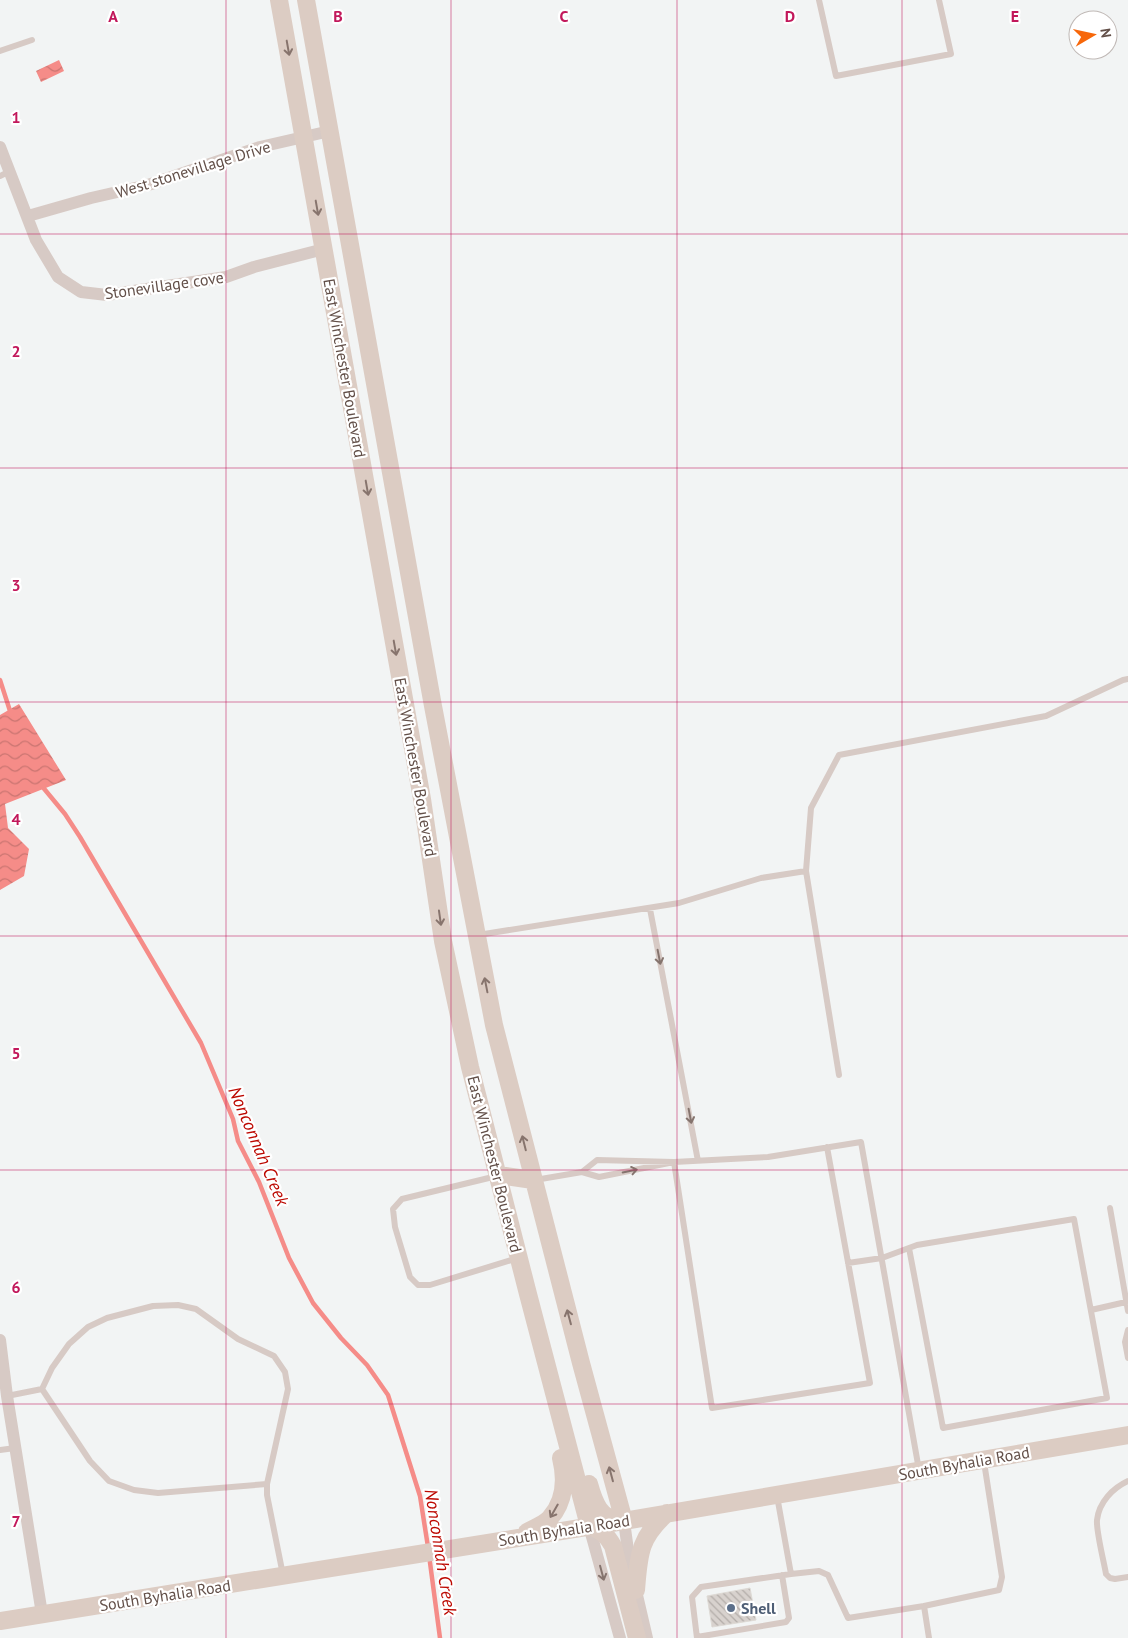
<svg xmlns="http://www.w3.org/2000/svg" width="1128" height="1638" viewBox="0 0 1128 1638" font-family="'PT Sans',sans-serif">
<defs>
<pattern id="water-waves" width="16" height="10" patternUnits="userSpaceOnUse" patternTransform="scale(1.25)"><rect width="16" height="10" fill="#f58c88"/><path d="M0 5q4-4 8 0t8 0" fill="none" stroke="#ca7571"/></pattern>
<pattern id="building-back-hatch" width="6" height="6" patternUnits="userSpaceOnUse" patternTransform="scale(1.25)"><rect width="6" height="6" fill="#d8d2ce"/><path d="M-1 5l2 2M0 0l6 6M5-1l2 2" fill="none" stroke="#b3ada9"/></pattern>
</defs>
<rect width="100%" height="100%" fill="#f2f4f4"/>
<path fill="url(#water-waves)" d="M59,60l5,11 -23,11 -5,-11z
M19,704l47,76 -61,24 3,24 21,21 -5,27 -24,14v-175z"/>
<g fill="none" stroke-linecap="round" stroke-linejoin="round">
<path stroke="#f58c88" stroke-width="4.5" d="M0,680l11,34
M41,785l24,29 15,23 121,206 32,76 5,22 21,41 30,76 24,45 28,35 26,27 21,30 32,101 8,51
M429,1555l11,83"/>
</g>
<path fill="url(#building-back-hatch)" stroke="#dedad5" d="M750,1588l6,32 -44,7 -5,-31z"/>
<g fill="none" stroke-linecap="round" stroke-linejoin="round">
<path stroke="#d7cac5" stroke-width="6" d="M819,0l17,76 115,-22 -12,-54
M0,51l32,-11
M0,176l10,-5
M806,871l5,-63 28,-53 207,-39 77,-36 5,-1
M650,909l48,252
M478,935l201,-32 82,-25 45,-7 33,204
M827,1147l43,236 -158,25 -38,-246 94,-5 93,-15 58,328
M497,1176l-95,23 -9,10 2,18 15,50 8,8h12l88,-27
M535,1180l47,-8 15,-12 77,2 -75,15 -17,-5
M1110,1208l18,103
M848,1263l34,-5 35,-13 157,-26 33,179 -164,30 -34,-180
M1091,1310l35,-8
M1128,1330l-3,12 3,16
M42,1389l48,72 19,20 25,9 24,3 109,-9
M7,1396l35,-7 10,-21 17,-24 19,-17 19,-9 46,-12 25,-1 18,4 42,30 36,17 11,16 3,17 -21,95v11l16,80
M0,1450l15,-2
M1128,1481c-15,7 -29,21 -31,39 -1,11 7,42 9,54l4,4 5,1 13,-2
M791,1574l28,-3 9,4 20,43 76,-12 5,32
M924,1606l75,-16 3,-13 -18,-115
M697,1637l89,-15 3,-4 -7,-43
M697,1638l-5,-41 9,-10 90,-13 -14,-78"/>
<path stroke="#d7cac5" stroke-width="12" d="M0,147l36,93 22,37 23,15 26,3 119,-18 28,-10 70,-18
M28,216l63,-18 57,-13 112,-38 70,-16
M0,1340l7,56 35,218
M624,1521l6,44 17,73
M589,1526l31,112"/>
<path stroke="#dcccc3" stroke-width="18" d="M279,0l143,799 21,142 27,126 58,227 61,232
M306,0l127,706 61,319 87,338 43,158
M498,1175l35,5
M589,1484c5,18 11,36 32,37
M589,1526c12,4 18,9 24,20l24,92
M527,1532c7,-4 18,-8 23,-14 15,-17 16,-40 11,-60
M636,1590c3,-36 3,-52 31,-77
M0,1621l624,-100 504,-86"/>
</g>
<defs><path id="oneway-shaft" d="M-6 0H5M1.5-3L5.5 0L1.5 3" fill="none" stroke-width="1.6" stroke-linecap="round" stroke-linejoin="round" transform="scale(1.25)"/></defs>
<g stroke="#87746d">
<use href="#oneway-shaft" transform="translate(288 48) rotate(80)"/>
<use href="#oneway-shaft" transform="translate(317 208) rotate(80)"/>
<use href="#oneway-shaft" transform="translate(367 488) rotate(80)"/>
<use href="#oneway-shaft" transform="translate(395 648) rotate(80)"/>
<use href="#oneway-shaft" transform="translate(440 918) rotate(82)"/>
<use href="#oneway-shaft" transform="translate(486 985) rotate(-101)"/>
<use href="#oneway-shaft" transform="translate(524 1143) rotate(-104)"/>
<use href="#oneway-shaft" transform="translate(569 1317) rotate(-105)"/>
<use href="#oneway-shaft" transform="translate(611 1474) rotate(-105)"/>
<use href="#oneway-shaft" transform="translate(554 1511) rotate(120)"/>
</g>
<g stroke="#85746e">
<use href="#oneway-shaft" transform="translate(659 957) rotate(79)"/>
<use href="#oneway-shaft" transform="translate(690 1116) rotate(79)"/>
<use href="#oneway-shaft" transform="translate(630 1171) rotate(-11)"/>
<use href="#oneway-shaft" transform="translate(602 1573) rotate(75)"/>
</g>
<path fill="none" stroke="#c2185b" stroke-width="1" stroke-opacity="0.55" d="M226,0v1638M451,0v1638M677,0v1638M902,0v1638M0,234h1128M0,468h1128M0,702h1128M0,936h1128M0,1170h1128M0,1404h1128"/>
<circle fill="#5c6f8a" stroke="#fff" stroke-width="2" cx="731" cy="1608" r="5"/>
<g text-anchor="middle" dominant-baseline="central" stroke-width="4.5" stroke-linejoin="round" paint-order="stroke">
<g font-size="16" fill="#624f48" stroke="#fff">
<text transform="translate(193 169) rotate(-17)">West stonevillage Drive</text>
<text transform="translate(164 285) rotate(-8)">Stonevillage cove</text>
<text transform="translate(345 368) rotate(80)">East Winchester Boulevard</text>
<text transform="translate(416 767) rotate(80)">East Winchester Boulevard</text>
<text transform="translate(495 1164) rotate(76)">East Winchester Boulevard</text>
<text transform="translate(964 1463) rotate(-10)">South Byhalia Road</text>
<text transform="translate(564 1530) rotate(-9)">South Byhalia Road</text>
<text transform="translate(165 1595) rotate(-9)">South Byhalia Road</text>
</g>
<g font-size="16" font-weight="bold" fill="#4e5e75" stroke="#fff" text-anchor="start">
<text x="741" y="1608">Shell</text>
</g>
<g font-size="18" font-style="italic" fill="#bc0800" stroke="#fff">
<text transform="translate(259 1146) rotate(67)">Nonconnah Creek</text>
<text transform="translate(441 1552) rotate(81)">Nonconnah Creek</text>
</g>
</g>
<g font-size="16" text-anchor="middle" font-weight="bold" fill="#c2185b" stroke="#fff" stroke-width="4.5" stroke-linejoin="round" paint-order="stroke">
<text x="113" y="22">A</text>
<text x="338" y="22">B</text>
<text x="564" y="22">C</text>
<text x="790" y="22">D</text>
<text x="1015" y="22">E</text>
<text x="16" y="123">1</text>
<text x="16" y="357">2</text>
<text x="16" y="591">3</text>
<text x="16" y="825">4</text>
<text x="16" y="1059">5</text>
<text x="16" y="1293">6</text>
<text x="16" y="1527">7</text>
</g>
<g transform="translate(1093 35) rotate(81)"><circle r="24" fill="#ffffff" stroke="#c0b9b6"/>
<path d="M0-4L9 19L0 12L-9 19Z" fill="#f7670a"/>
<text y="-8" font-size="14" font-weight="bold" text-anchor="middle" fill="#624f48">N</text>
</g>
</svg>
